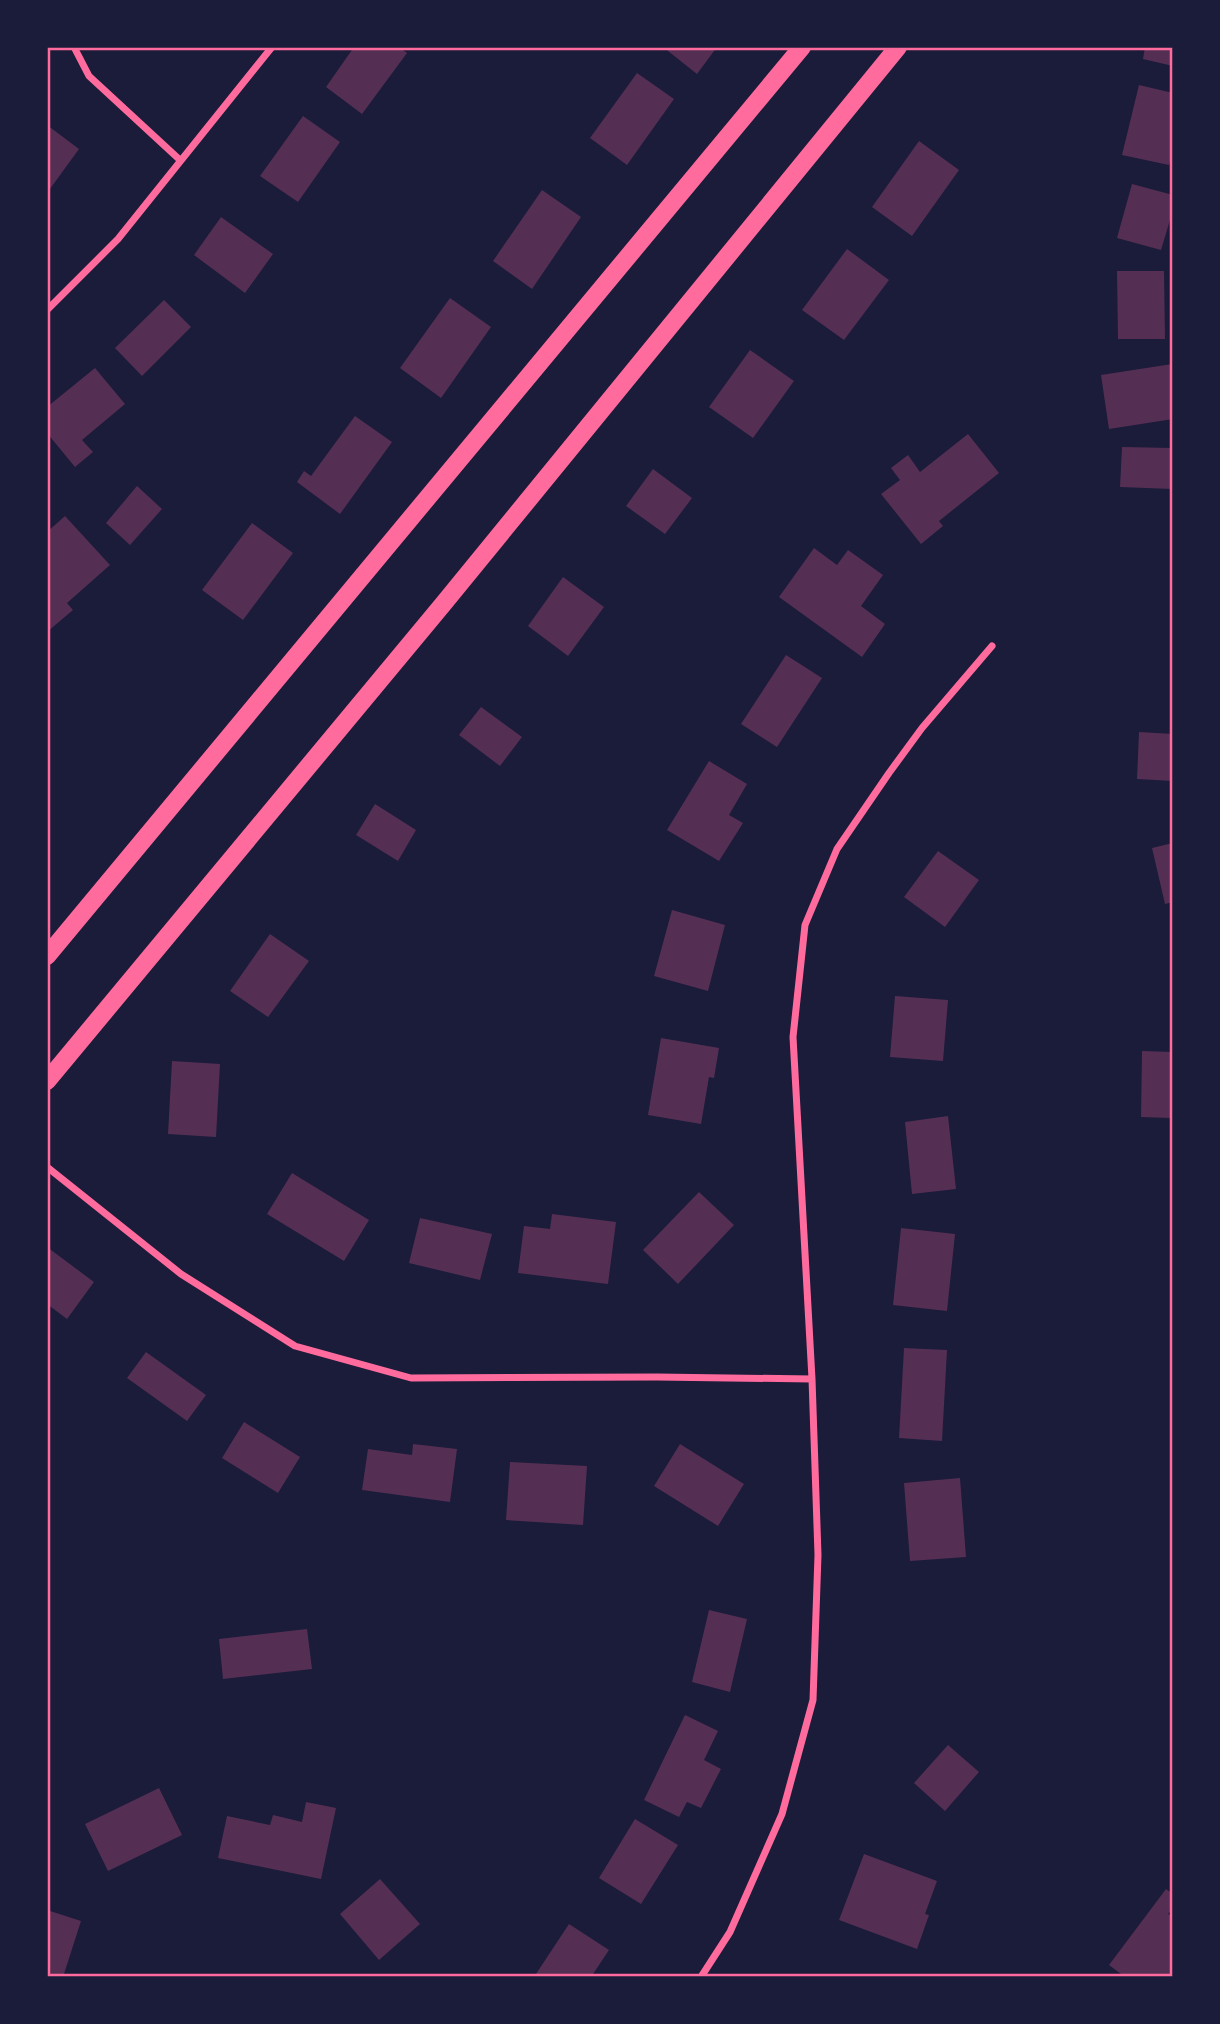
<svg xmlns="http://www.w3.org/2000/svg" width="1220" height="2024" viewBox="0 0 1220 2024" font-family="'PT Sans',sans-serif">
<rect width="100%" height="100%" fill="#1b1b3a"/>
<path fill="#542f53" d="M354,47h45l8,6 -45,61 -36,-27z
M663,47h54l-20,27z
M1145,47h28v19l-30,-7z
M637,73l37,26 -47,66 -37,-27z
M1139,85l34,8v57l-4,15 -47,-10z
M303,116l37,26 -42,60 -38,-26z
M47,125l32,24 -32,44z
M919,141l40,29 -47,66 -40,-29z
M1132,184l41,11v15l-12,40 -44,-12z
M542,190l39,27 -49,72 -39,-28z
M221,217l52,37 -28,39 -51,-38z
M847,249l42,31 -45,60 -42,-30z
M1117,271h47l1,68h-47z
M450,298l41,29 -50,71 -41,-30z
M164,300l27,27 -49,49 -27,-28z
M750,350l44,31 -41,57 -44,-31z
M1172,364l1,55 -64,10 -8,-54z
M95,368l30,36 -43,36 11,12 -18,15 -28,-34v-26z
M355,416l37,26 -52,72 -43,-32 7,-11 7,5z
M968,434l31,39 -60,48 4,5 -22,18 -40,-50 19,-14 -9,-12 17,-13 12,17z
M1122,447l51,1 -1,41 -52,-2z
M653,469l39,29 -27,36 -39,-28z
M137,486l25,23 -32,36 -24,-22z
M65,516l45,49 -43,38 6,7 -26,22v-100z
M252,523l41,30 -50,67 -41,-30z
M814,548l23,17 11,-15 35,25 -22,31 24,18 -23,33 -83,-60z
M563,577l41,30 -36,49 -40,-30z
M786,655l36,23 -45,69 -36,-23z
M481,707l41,30 -22,29 -41,-31z
M1139,732l34,2v47l-36,-2z
M709,761l38,23 -18,31 14,8 -24,38 -52,-31z
M375,804l41,26 -18,31 -42,-26z
M1173,843v59l-8,2 -13,-56z
M938,851l41,29 -34,47 -41,-30z
M672,910l53,15 -17,66 -54,-15z
M270,934l39,27 -41,56 -38,-26z
M895,996l53,4 -5,61 -53,-4z
M661,1038l58,10 -5,30 -5,-1 -8,47 -53,-9z
M1142,1051l31,1 -2,66 -30,-1z
M172,1061l48,3 -4,73 -48,-3z
M948,1116l8,73 -44,5 -7,-72z
M292,1173l77,47 -25,41 -77,-47z
M699,1192l35,33 -56,59 -35,-34z
M552,1214l64,8 -8,62 -90,-11 6,-47 26,3z
M420,1218l72,16 -12,46 -71,-17z
M901,1228l54,6 -8,77 -54,-6z
M47,1247l47,35 -27,37 -20,-15z
M904,1348l43,2 -5,91 -43,-3z
M146,1352l60,43 -19,26 -60,-43z
M244,1422l56,35 -22,36 -56,-35z
M413,1444l44,5 -7,53 -88,-12 6,-41 44,6z
M680,1444l64,40 -26,42 -64,-40z
M510,1462l77,4 -4,59 -77,-5z
M960,1478l6,79 -56,4 -6,-78z
M709,1610l38,9 -17,73 -38,-10z
M307,1629l5,40 -89,10 -4,-40z
M685,1715l33,16 -14,29 17,9 -20,39 -14,-6 -8,15 -35,-17z
M948,1745l31,27 -34,39 -31,-28z
M159,1788l23,47 -74,36 -23,-47z
M306,1802l30,6 -15,71 -103,-21 9,-42 43,9 3,-10 29,7z
M635,1819l43,26 -37,59 -42,-26z
M864,1854l73,27 -12,33 4,1 -12,34 -78,-29z
M380,1879l40,45 -41,36 -39,-46z
M1166,1889l7,5v13l-5,7 5,3v60h-48l-16,-12z
M47,1910l34,11 -18,56h-16z
M569,1924l40,26 -18,27h-57z"/>
<g fill="none" stroke-linecap="round" stroke-linejoin="round">
<path stroke="#ff6b9d" stroke-width="7" d="M74,47l15,29 91,84
M47,310l71,-71 154,-192
M47,1167l134,107 114,72 116,32 246,-1 155,2
M701,1977l29,-45 52,-118 31,-114 5,-145 -6,-176 -19,-342 12,-112 32,-76 52,-76 33,-45 70,-82"/>
<path stroke="#ff6b9d" stroke-width="18" d="M47,956l755,-909
M47,1081l397,-478 454,-556"/>
</g>
<rect width="1220" height="2024" fill="none" stroke="#1b1b3a" stroke-width="98"/>
<rect x="49" y="49" width="1122" height="1926" fill="none" stroke="#ff6b9d" stroke-width="2.5"/>
</svg>
